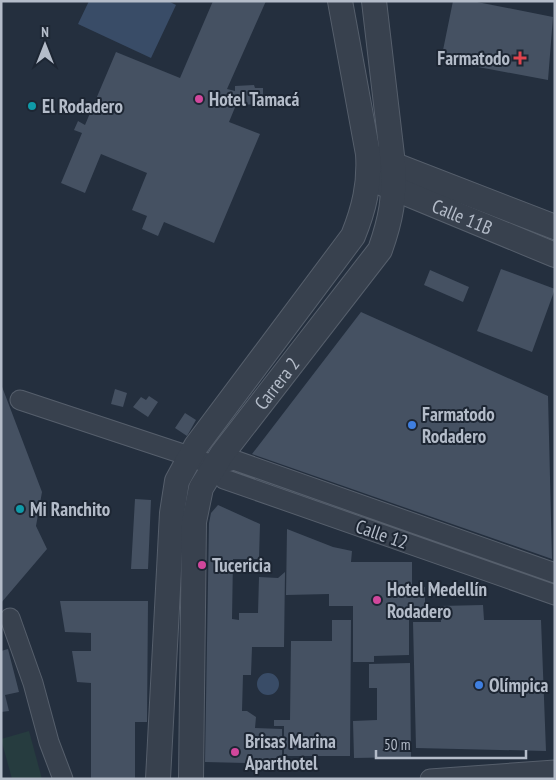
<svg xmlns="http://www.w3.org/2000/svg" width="556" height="780" viewBox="0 0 556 780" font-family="'PT Sans Narrow',sans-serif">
<rect width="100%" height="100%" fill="#242f3e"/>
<path fill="#263c3f" d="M29,731l13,48h-30l-11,-40z"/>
<path fill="#394c67" d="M89,1h79l8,4 -25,53 -73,-34z
M257 684a11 11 0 1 1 22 0a11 11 0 1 1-22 0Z"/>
<path fill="#455162" d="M213,1h53l-39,88 8,2v-5l19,-1 1,3h8v16l-27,1 -7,17 31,12 -46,109 -50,-21 -6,14 -16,-7 5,-13 -15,-6 15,-37 -46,-19 -16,39 -24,-10 21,-50 -8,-3 4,-9 7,4 31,-73 64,26z
M453,1h19l81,16 -5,63 -107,-20z
M501,269l54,20 -23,63 -55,-21z
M430,270l39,17 -6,15 -39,-17z
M361,312l187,84 4,163 -300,-105z
M1,384l41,108 -6,34 11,23 -46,54z
M115,389l12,4 -4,14 -12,-3z
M149,396l9,6 -10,15 -15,-10 8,-10 5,3z
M185,413l11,7 -9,16 -12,-8z
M135,499l16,1 -3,69h-17z
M218,505l42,19 -1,35h-26l-1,60 7,1v-7h19l1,-36 19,1 7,-6 -1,75h-32l-1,28h-8l-1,36h5l9,6 -1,11 27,1v35l-77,-2 4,-239 2,-10z
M287,529l46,18 19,4 -1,11h61v25h13v23h-16v45l-35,1v6h-21v-56h-24v-12l-43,1z
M60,601h88l-1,121h-12v57h-44v-96l-14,-1 -5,-31h19v-18l-26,-1z
M483,605l1,15h57l5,131 -130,-3 -3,-126h28l-1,-16z
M332,620h19l-1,136h-66v-30h-10v-6h16l1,-79h41z
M8,649l11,43 -14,3 4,16 -8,1v-61z
M410,663l1,94 -57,1 -1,-37 24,-1v-32h-8v-24z"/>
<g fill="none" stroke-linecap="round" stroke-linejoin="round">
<defs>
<path id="minor" d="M20,400l169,56 25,10 10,13 331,116
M214,466l20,-6 321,113
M10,618l23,65 16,59 14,37
M430,779l125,-9"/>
<g id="tertiary">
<path d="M379,159l176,68"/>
<path id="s1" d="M381,183l174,72"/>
<path d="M158,779l14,-266 5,-32 19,-35 157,-210c11,-27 17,-52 15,-82l-28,-153"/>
<path id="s2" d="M191,779l3,-257 7,-34 21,-34 158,-204c11,-31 15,-53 13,-86l-19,-163"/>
</g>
</defs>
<use href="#minor" stroke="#565f6c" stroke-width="21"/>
<use href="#tertiary" stroke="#565f6c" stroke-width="26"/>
<use href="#minor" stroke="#38414e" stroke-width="19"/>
<use href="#tertiary" stroke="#38414e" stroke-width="24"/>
</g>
<path fill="#e0444e" stroke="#1d2633" stroke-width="2" d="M517.5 50.5h5v5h5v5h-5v5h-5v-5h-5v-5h5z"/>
<g fill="#d1479c" stroke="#1d2633" stroke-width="2">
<circle cx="199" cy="99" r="5"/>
<circle cx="202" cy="565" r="5"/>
<circle cx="377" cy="600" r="5"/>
<circle cx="235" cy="752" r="5"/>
</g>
<g fill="#0f9aa8" stroke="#1d2633" stroke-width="2">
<circle cx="32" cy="106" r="5"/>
<circle cx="20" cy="509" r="5"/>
</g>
<g fill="#3f7fe0" stroke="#1d2633" stroke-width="2">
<circle cx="412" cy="425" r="5"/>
<circle cx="479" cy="685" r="5"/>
</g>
<g text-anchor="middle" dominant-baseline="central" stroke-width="4" stroke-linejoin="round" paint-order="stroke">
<g font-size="19" font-weight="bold" fill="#b4bcc9" stroke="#1d2633" text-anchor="start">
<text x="510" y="58" text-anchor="end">Farmatodo</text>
<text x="209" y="99">Hotel Tamacá</text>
<text x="42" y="106">El Rodadero</text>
<text x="422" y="414">Farmatodo<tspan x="422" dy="22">Rodadero</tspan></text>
<text x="30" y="509">Mi Ranchito</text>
<text x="212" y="565">Tucericia</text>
<text x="387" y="589">Hotel Medellín<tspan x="387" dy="22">Rodadero</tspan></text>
<text x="489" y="685">Olímpica</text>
<text x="245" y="741">Brisas Marina<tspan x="245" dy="22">Aparthotel</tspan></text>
</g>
<g font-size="19" fill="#b4bcc9" stroke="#1d2633">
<text stroke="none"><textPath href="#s1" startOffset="88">Calle 11B</textPath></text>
<text stroke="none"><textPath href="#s2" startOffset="421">Carrera 2</textPath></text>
<text transform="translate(382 534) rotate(19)">Calle 12</text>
</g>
</g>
<rect width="556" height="780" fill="none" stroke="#b4bcc9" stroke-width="5"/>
<g transform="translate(45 45)" stroke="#1d2633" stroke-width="4" paint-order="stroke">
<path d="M0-4L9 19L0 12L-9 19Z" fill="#b4bcc9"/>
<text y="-8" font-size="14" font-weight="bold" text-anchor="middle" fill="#b4bcc9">N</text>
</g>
<path d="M376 750v8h150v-8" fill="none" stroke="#b4bcc9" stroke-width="2.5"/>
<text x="384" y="750" font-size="15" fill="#b4bcc9" stroke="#1d2633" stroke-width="4" paint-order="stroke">50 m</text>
</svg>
